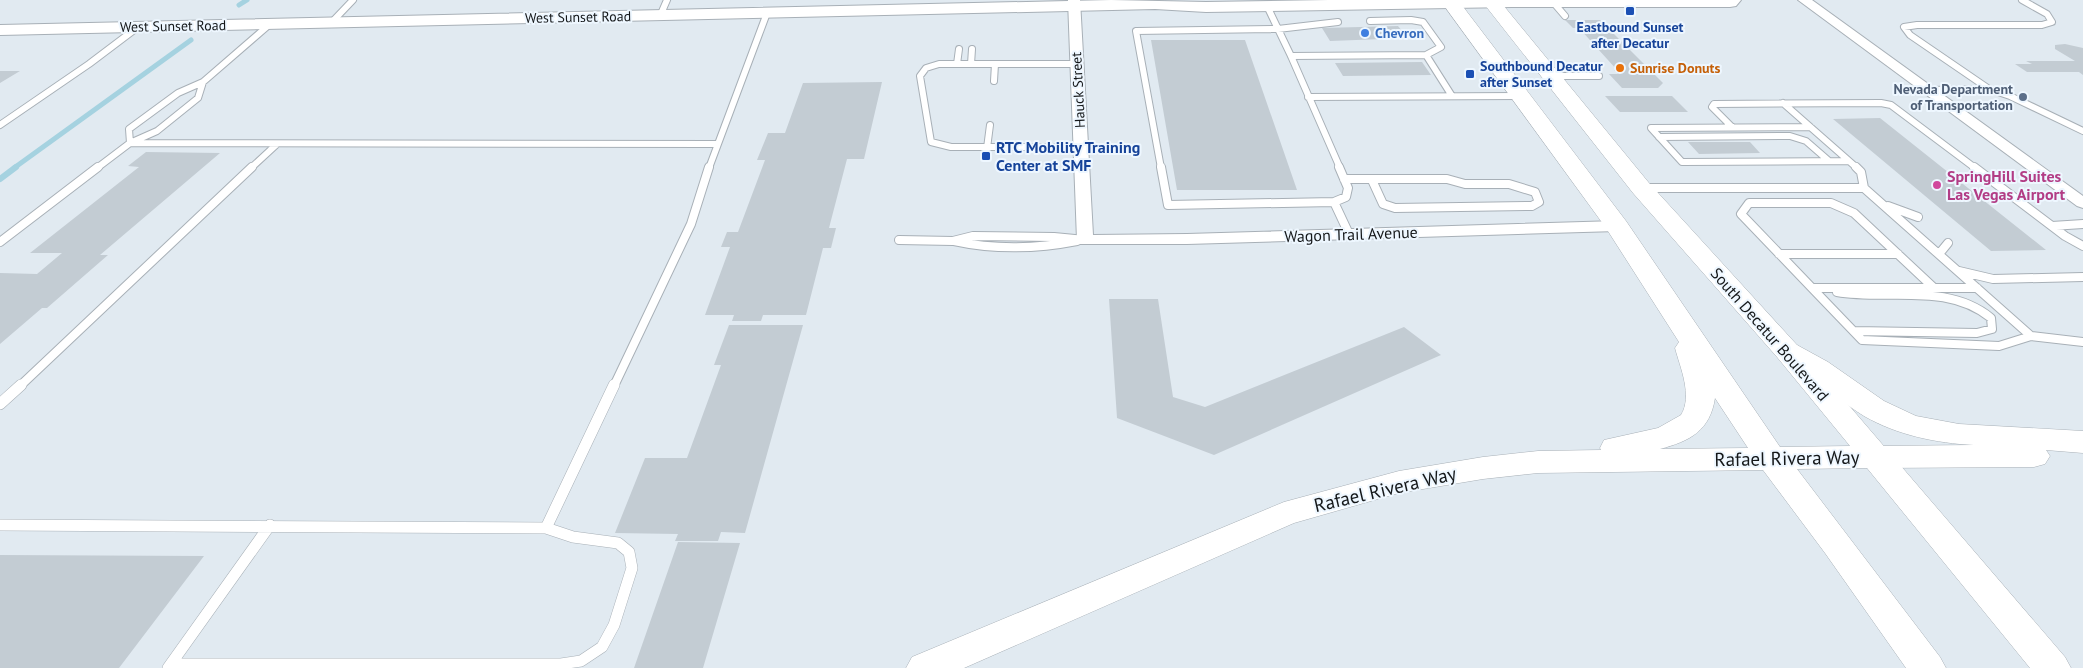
<svg xmlns="http://www.w3.org/2000/svg" width="2083" height="668" viewBox="0 0 2083 668" font-family="'PT Sans',sans-serif">
<rect width="100%" height="100%" fill="#e1eaf1"/>
<g fill="none" stroke-linecap="round" stroke-linejoin="round">
<path stroke="#a5d2e0" stroke-width="5" d="M239,5l8,-5
M14,168l177,-128"/>
<path stroke="#a5d2e0" stroke-width="6" d="M0,179l16,-12"/>
</g>
<path fill="#c3ccd3" d="M1565,20h35l63,63 -5,5h-36l-13,-14h9l-4,-4h3l-38,-42h-6z
M1398,26l10,12 -78,3 -8,-13z
M1151,40h94l52,150h-120z
M2065,44l18,4v27l-4,-3h-52l-12,-8h17l-6,-3h49l-20,-12v-4z
M1422,62l9,13 -88,1 -8,-13z
M0,71h20l-20,12z
M882,82l-18,77h-17l-18,69h7l-5,20h-8l-17,67h-43l-2,6h-29l2,-6h-29l25,-68h-9l6,-15h11l27,-72h-8l11,-27h17l18,-50z
M1605,96h67l16,16h-68z
M1880,118l166,132 -55,1 -158,-132z
M1688,142h62l10,11 -61,1z
M146,152l74,1 -120,102h8l-61,53h-5l-42,36v-71l37,1 25,-21h-32l109,-86 -11,-1z
M1109,299h49l15,98 32,10 199,-80 37,28 -227,100 -97,-37z
M729,325h74l-58,208 -24,-1 -3,9h-43l3,-7 -63,-1 30,-75h42l34,-93h-7z
M678,542l62,1 -37,125h-69z
M0,555l204,1 -85,112h-119z"/>
<g fill="none" stroke-linecap="round" stroke-linejoin="round">
<defs>
<path id="lane-far2" d="M1553,2l12,14
M1267,6l24,50 49,112
M660,16l7,-16
M1370,21l41,-1 12,2 18,25 -15,8
M331,23l22,-23
M1291,56l135,-1 26,41
M957,64l2,-15
M971,64l1,-15
M1077,64h-138l-13,4 -6,8 11,66 20,5h130
M1550,76h49
M994,81l1,-17
M1989,89l21,7 73,35
M1927,90l62,-1 -79,-54 -6,-8 13,-2h125l10,-3 -5,-8 -25,-14
M1308,97l211,-1
M1783,103l74,65
M0,125l89,-61 49,-37
M1732,127l-20,-20 2,-3 167,-1 10,2 84,63
M1810,127l-159,1 31,34 166,-1
M1659,137l131,-1 16,5 23,20
M130,143l587,1
M130,143l-1,-14 49,-36 25,-11 67,-58
M987,148l3,-23
M97,168l33,-25 27,-12 41,-33 5,-16
M251,168l26,-24
M709,168l58,-155
M1161,168l-25,-137 142,-2 60,-7"/>
<path id="lane-far1" d="M1161,167l7,38 166,-3
M1339,167l9,21 -2,9 -12,5 15,32
M1974,167l91,69 18,10
M1344,179h103l18,5h44l26,8 4,10 -7,4 -137,2 -12,-4 -11,-24
M1643,188h221l-3,-16 -5,-5
M1864,188l167,148 52,6
M1749,203h82l23,10 80,75h-122l-71,-74z
M1888,206l30,11
M2052,226l31,-2
M899,240l54,1 20,-5 81,1 31,3
M954,241c41,9 82,8 123,0
M0,242l98,-75
M1779,254h119
M1939,254l9,-11
M1959,271l34,8 90,-2
M1812,288l50,52 137,6 32,-10
M1934,288h43
M1837,292c52,9 110,-10 154,26l1,11 -15,4 -123,-2
M20,386l232,-219
M614,386l77,-162 18,-57"/>
<path id="lane" d="M0,404l21,-19
M0,525l546,3 68,-143
M172,664h389l20,-3 21,-14 12,-22 18,-57 -3,-16 -11,-9 -45,-6 -27,-9
M168,668l102,-143"/>
<path id="street" d="M1068,0h12l13,235 94,-1 430,-13 6,2 2,3 -2,3 -6,2 -430,13h-108l-2,-4z
M1798,0h14l271,196v12l-6,-2z"/>
<path id="secondary" d="M1111,0l95,2 123,-2h412l-5,6 -6,1h-218l-306,5 -51,-3 -1155,26v-10z"/>
<path id="primary" d="M1440,0h18l168,221 154,226 70,-1 -73,-89 -144,-164 -152,-193h18l150,183 148,162 268,312 6,11h-41l-163,-200 -70,1 143,188 6,11h-40l-81,-115 -62,-83 -225,3 -55,6 -84,14 -105,30 -330,145h-58l6,-11 372,-155 115,-31 84,-14 55,-6 63,-1 -1,-2 4,-8 54,-12 23,-13c12,-19 -1,-48 -6,-67l4,-6 -73,-114zM1715,398l33,50 -88,1c30,-8 50,-18 55,-51z"/>
<path id="highway" d="M1787,342l10,3 31,17 56,39 32,15 43,8 124,7v22l-37,-3 4,6 -5,8 -11,3 -157,1 -11,-3 -5,-8 5,-8 11,-3 97,-1c-38,-2 -77,-10 -110,-29 -20,-12 -37,-29 -56,-42 -12,-7 -27,-11 -35,-23l4,-6z"/>
</defs>
<use href="#lane-far2" stroke="#a8b0b7" stroke-width="8"/>
<use href="#lane-far1" stroke="#a8b0b7" stroke-width="10"/>
<use href="#lane" stroke="#a8b0b7" stroke-width="12"/>
<use href="#street" stroke="#a8b0b7" stroke-width="2"/>
<use href="#secondary" stroke="#a8b0b7" stroke-width="2"/>
<use href="#primary" stroke="#a8b0b7" stroke-width="1"/>
<use href="#highway" stroke="#a8b0b7" stroke-width="1"/>
<use href="#lane-far2" stroke="#fff" stroke-width="6"/>
<use href="#lane-far1" stroke="#fff" stroke-width="8"/>
<use href="#lane" stroke="#fff" stroke-width="11"/>
<use href="#street" fill="#fff" fill-rule="evenodd"/>
<use href="#secondary" fill="#fff" fill-rule="evenodd"/>
<use href="#primary" fill="#fff" fill-rule="evenodd"/>
<use href="#highway" fill="#fff" fill-rule="evenodd"/>
</g>
<g fill="#1a4fb4" stroke="#eef7ff" stroke-width="2">
<rect x="1625" y="6" width="10" height="10" rx="2.5"/>
<rect x="1465" y="69" width="10" height="10" rx="2.5"/>
<rect x="981" y="151" width="10" height="10" rx="2.5"/>
</g>
<circle fill="#3f7fe0" stroke="#eef7ff" stroke-width="2" cx="1365" cy="33" r="5"/>
<circle fill="#e8710a" stroke="#eef7ff" stroke-width="2" cx="1620" cy="68" r="5"/>
<circle fill="#5c6f8a" stroke="#eef7ff" stroke-width="2" cx="2023" cy="97" r="5"/>
<circle fill="#d1479c" stroke="#eef7ff" stroke-width="2" cx="1937" cy="185" r="5"/>
<g text-anchor="middle" dominant-baseline="central" stroke-width="4" stroke-linejoin="round" paint-order="stroke">
<g font-size="14" fill="#141719" stroke="#eef7ff">
<text transform="translate(578 17) rotate(-1)">West Sunset Road</text>
<text transform="translate(173 26) rotate(-1)">West Sunset Road</text>
<text transform="translate(1078 90) rotate(-93)">Hauck Street</text>
</g>
<g font-size="14" font-weight="bold" fill="#164399" stroke="#eef7ff">
<text x="1630" y="27">Eastbound Sunset<tspan x="1630" dy="16">after Decatur</tspan></text>
<text x="1480" y="66" text-anchor="start">Southbound Decatur<tspan x="1480" dy="16">after Sunset</tspan></text>
</g>
<g font-size="14" font-weight="bold" fill="#366cbe" stroke="#eef7ff" text-anchor="start">
<text x="1375" y="33">Chevron</text>
</g>
<g font-size="14" font-weight="bold" fill="#c56008" stroke="#eef7ff" text-anchor="start">
<text x="1630" y="68">Sunrise Donuts</text>
</g>
<g font-size="14" font-weight="bold" fill="#4e5e75" stroke="#eef7ff" text-anchor="end">
<text x="2013" y="89">Nevada Department<tspan x="2013" dy="16">of Transportation</tspan></text>
</g>
<g font-size="16" font-weight="bold" fill="#164399" stroke="#eef7ff" text-anchor="start">
<text x="996" y="147">RTC Mobility Training<tspan x="996" dy="18">Center at SMF</tspan></text>
</g>
<g font-size="16" font-weight="bold" fill="#b23c85" stroke="#eef7ff" text-anchor="start">
<text x="1947" y="176">SpringHill Suites<tspan x="1947" dy="18">Las Vegas Airport</tspan></text>
</g>
<g font-size="16" fill="#141719" stroke="#eef7ff">
<text transform="translate(1351 234) rotate(-2)">Wagon Trail Avenue</text>
<text transform="translate(1770 334) rotate(49)">South Decatur Boulevard</text>
</g>
<g font-size="19" fill="#141719" stroke="#eef7ff">
<text transform="translate(1787 458) rotate(-1)">Rafael Rivera Way</text>
<text transform="translate(1385 489) rotate(-13)">Rafael Rivera Way</text>
</g>
</g>
</svg>
